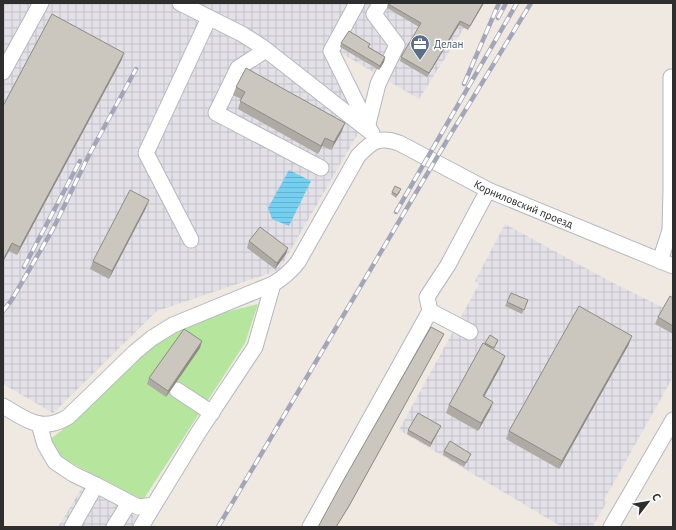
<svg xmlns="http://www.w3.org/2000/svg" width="676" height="530" viewBox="0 0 676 530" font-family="'PT Sans',sans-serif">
<defs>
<pattern id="industrial-grid" width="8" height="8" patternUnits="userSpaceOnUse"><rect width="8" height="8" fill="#e3e1e8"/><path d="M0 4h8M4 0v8" fill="none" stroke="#c3c1c7"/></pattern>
<pattern id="water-rules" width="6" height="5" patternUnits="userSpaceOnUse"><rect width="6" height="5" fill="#75cff0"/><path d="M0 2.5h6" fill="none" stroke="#66b2ce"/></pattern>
</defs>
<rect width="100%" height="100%" fill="#efe9e1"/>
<path fill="url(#industrial-grid)" d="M3,3h477l-61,96 -95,-56 36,87 -81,140 -122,41 -104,102 -50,-29z
M505,224l108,59 51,25 9,-3v72l-69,123 3,2 -15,25h-30l-163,-97 80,-146 -4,-3z
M83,486l70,41h-95z"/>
<path fill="#b6e59e" d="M258,304l-13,39 -102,157 -85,-44 -10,-15 13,-10 96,-91 38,-20z"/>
<path fill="url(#water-rules)" d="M289,170l22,11 -22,45 -17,-7 -4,-11z"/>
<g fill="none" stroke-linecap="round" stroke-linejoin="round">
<defs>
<g id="minor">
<path d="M180,3l62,31 19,12 111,87"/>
<path d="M357,3l-26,48 39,79"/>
<path d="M266,50l-28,18 -22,45 105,55"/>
<path d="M3,72l38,-69"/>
<path d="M368,124l10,-40 19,-39 -23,-31 7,-11"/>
<path d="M191,240l-45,-87 63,-135"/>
<path d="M660,261l10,-31 1,-41v-112"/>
<path d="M430,311l40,21"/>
<path d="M177,390l35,23"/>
<path id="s1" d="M3,406c24,14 38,27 65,11l67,-65 17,-14 21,-13 100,-41c10,-6 18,-13 25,-22l60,-106c14,-15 21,-20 41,-13l89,47 185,76"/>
<path d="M39,424l6,21 10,17 18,12 23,11 42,22 16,-2 44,-72 57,-86 18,-63"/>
<path d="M72,527l24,-42"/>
<path d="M114,527l15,-24"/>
<path d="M141,527l13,-22"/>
<path d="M310,527l120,-216 -3,-14 21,-32 40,-75"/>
<path d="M611,527l62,-107"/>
</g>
</defs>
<use href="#minor" stroke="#b4b7c1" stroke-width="17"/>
<use href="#minor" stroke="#fff" stroke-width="15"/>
<defs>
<path id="rail" d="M498,18l8,-15
M464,84l35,-81
M396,212l121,-209
M24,267l56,-106
M3,311l8,-10 42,-72 37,-76 46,-84
M218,527l234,-395 79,-129"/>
</defs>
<use href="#rail" stroke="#a3a6b8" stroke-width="4.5"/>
<use href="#rail" stroke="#fff" stroke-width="3" stroke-dasharray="9" stroke-linecap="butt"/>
</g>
<path fill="#afaba4" d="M388,3h96l-16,27 -9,-5 -32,52 -27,-16 1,-4 18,-30 -32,-19z
M341,43l29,1 -1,3 16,10 -1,5 -5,8 -39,-23z
M124,53l-3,8 -104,194 -8,-4 -6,-145z
M236,87l106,44 -11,19 -9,-4 -4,8 -80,-45 3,-10 -8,-4z
M392,192h8l-4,6 -5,-4z
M146,208l-37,71 -19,-10 3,-8z
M249,241l37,13 -11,15 -28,-21z
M673,298v36l-18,-10 3,-7z
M528,300l-6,14 -17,-8 2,-4z
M498,342l-5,7 9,15 -18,33 6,13 -12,21 -32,-18 3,-8 36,-62z
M629,344l-70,125 -53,-30 3,-8z
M200,348l-34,49 -19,-13 2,-6z
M441,426l-2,4 -9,17 -23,-13 1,-4z
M444,451l25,7 -5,9 -21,-12z"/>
<path fill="#8e8b86" d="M483,3h1l-16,27 2,-4z
M460,21l-1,4 -32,52 2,-4z
M124,53l-3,8 -104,194 3,-8z
M385,57l-1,5 -5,8 1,-4z
M345,123l-3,8 -11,19 3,-8z
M325,138l-3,8 -4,8 3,-8z
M149,200l-3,8 -37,71 3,-8z
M12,243l-3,8 -6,11v-2z
M288,248l-2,6 -11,15 2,-6z
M444,334l-96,174 -12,19z
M632,336l-3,8 -70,125 3,-8z
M202,341l-2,7 -34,49 2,-6z
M505,356l-3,8 -22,40 3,-8z
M493,402l-3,8 -12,21 3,-8z
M441,426l-2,4 -9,17 1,-4z"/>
<path fill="#cbc7bf" stroke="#8e8b86" d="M388,3h95l-13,23 -10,-5 -31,52 -28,-16 20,-34 -33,-19z
M52,14l72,39 -104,194 -8,-4 -9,17v-154z
M349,31l21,13 -2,3 17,10 -5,9 -39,-23z
M246,68l99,55 -11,19 -9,-4 -4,8 -81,-45 5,-9 -9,-5z
M395,186l6,3 -4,6 -5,-3z
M130,190l19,10 -37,71 -19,-10z
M260,227l28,21 -11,15 -28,-22z
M511,293l17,7 -4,10 -17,-8z
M670,296l3,2v28l-15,-9z
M579,306l53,30 -70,125 -53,-30z
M431,327l13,7 -95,172 -13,21h-18l25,-46z
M184,329l18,12 -34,50 -19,-13z
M490,335l8,5 -4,8 -9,-5z
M483,343l22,13 -22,40 10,6 -12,21 -32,-18z
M418,413l23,13 -10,17 -23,-13z
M450,441l21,13 -5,9 -22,-12z"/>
<defs>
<symbol id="office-pin" viewBox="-11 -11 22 30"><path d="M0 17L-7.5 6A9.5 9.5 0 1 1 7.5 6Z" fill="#5c6f8a" stroke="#fff"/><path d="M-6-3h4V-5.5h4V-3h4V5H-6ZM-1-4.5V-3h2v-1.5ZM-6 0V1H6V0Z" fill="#fff"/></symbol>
</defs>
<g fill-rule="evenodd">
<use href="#office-pin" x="409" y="33" width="22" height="30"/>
</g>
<g text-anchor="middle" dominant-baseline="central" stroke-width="3" stroke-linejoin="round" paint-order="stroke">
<g font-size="11" fill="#4e5e75" stroke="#fff" text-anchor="start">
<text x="434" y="44">Делан</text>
</g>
<g font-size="11" fill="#2e2e2e" stroke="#fff">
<text stroke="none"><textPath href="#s1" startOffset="660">Корниловский проезд</textPath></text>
</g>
</g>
<rect width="676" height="530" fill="none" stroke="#2e2e2e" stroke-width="8"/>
<g transform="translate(648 502) rotate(59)" stroke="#ffffff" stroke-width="3" paint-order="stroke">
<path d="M0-3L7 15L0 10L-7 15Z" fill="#2e2e2e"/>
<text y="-6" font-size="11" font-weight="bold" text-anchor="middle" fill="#2e2e2e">С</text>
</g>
</svg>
